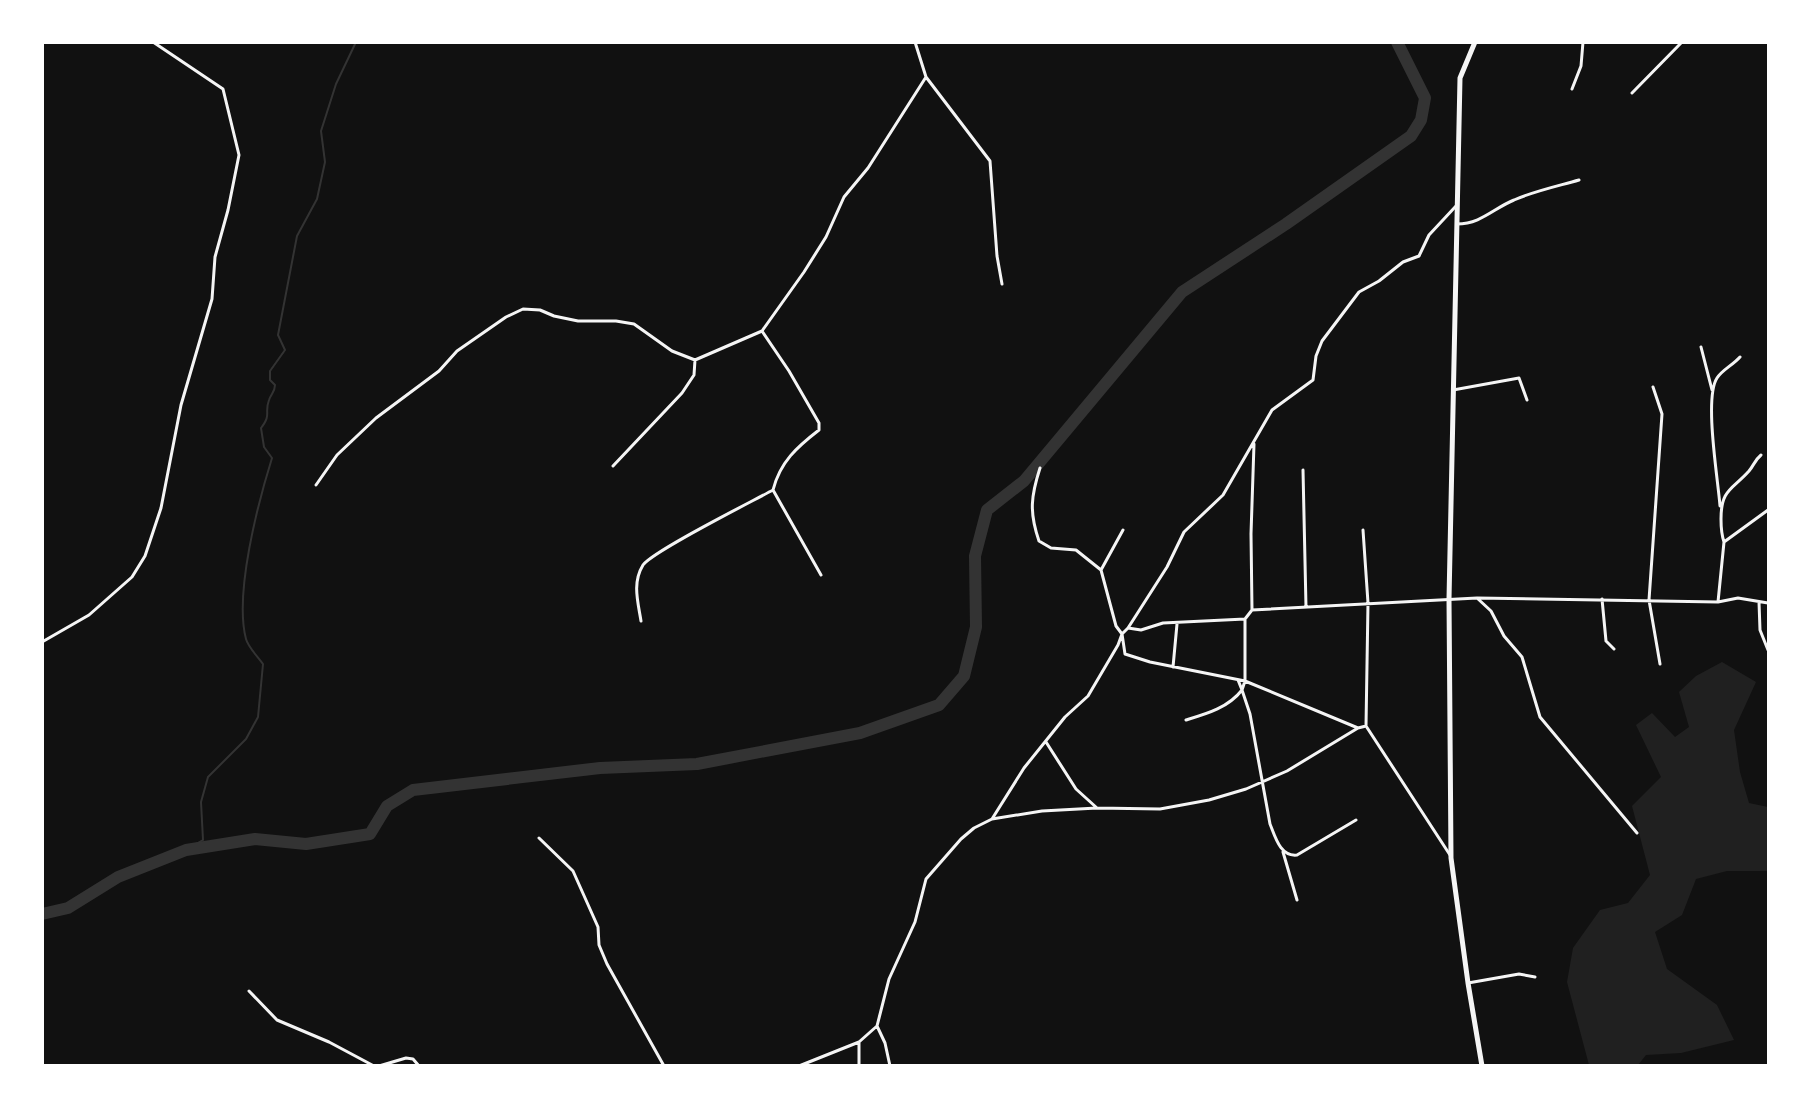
<svg xmlns="http://www.w3.org/2000/svg" width="1811" height="1108" viewBox="0 0 1811 1108" font-family="'Exo 2',sans-serif">
<rect width="100%" height="100%" fill="#111"/>
<path fill="#202020" d="M1722,662l34,20 -22,48 6,42 9,31 19,4v64h-41l-31,8 -14,36 -27,17 12,37 50,36 17,35 -53,13 -35,2 -8,10h-49l-22,-83 6,-34 27,-38 28,-7 22,-28 -18,-69 29,-29 -25,-52 16,-12 23,24 14,-10 -10,-35 17,-16z"/>
<g fill="none" stroke-linecap="round" stroke-linejoin="round">
<path stroke="#333" stroke-width="2" d="M186,850l17,-10 -2,-38 7,-25 38,-38 12,-22 5,-53c-5,-7 -15,-17 -17,-25 -12,-45 12,-136 26,-181l-8,-11 -3,-19c11,-14 3,-15 8,-28 2,-6 6,-8 6,-15l-5,-5v-9l15,-21 -7,-15 19,-99 20,-37 8,-37 -4,-31 15,-47 20,-42"/>
<path stroke="#333" stroke-width="12" d="M42,914l26,-6 50,-31 68,-27 69,-11 51,5 64,-10 17,-28 26,-16 187,-22 97,-4 163,-31 79,-28 25,-29 12,-49 -1,-71 12,-46 37,-29 158,-189 104,-68 125,-88 10,-16 4,-22 -28,-56"/>
<path stroke="#f5f5f5" stroke-width="3" d="M915,42l11,35 64,84 7,95 5,28
M1572,89l9,-23 2,-24
M1632,93l50,-51
M1457,224c24,0 37,-16 57,-24 20,-9 44,-14 65,-20
M1701,347l11,43
M1653,387l9,27 -13,186 11,64
M1453,390l66,-12 8,22
M613,466l69,-73 12,-18 1,-15
M1303,470l3,137
M316,485l21,-30 39,-37 63,-47 18,-20 49,-34 17,-8 17,1 14,6 24,5h38l18,3 38,27 23,9 67,-29 42,-59 22,-35 18,-40 24,-29 58,-91
M773,490l48,85
M1720,506c-2,-27 -16,-108 -3,-128 5,-8 16,-13 23,-21
M1363,530l5,73 -2,123
M1724,542c-3,-9 -3,-15 -3,-23 0,-30 11,-29 28,-48 5,-6 6,-11 12,-16
M1101,570l22,-40
M1477,598l14,13 13,25 18,21 18,60 97,116
M1602,599l4,42 8,8
M1718,602l6,-60 44,-32
M1759,602l1,28 8,20
M1252,610l-1,-76 3,-90
M641,621c-3,-19 -9,-38 2,-56 10,-14 108,-63 130,-75 7,-28 24,-43 46,-60v-7l-30,-52 -27,-40
M1128,628l13,2 22,-7 82,-4
M42,642l47,-27 43,-38 13,-21 16,-48 20,-103 31,-106 3,-42 13,-47 11,-55 -16,-66 -70,-47
M1173,667l4,-43
M1186,720c20,-6 42,-12 56,-30l-4,-10
M1358,728l-113,-47 -95,-19 -25,-8 -3,-20 6,-6 39,-61 17,-35 39,-37 49,-85 41,-30 3,-24 6,-15 37,-49 20,-11 24,-19 16,-6 10,-21 27,-29
M1046,742l30,47 21,19
M992,819l32,-51 41,-51 23,-21 30,-51 4,-11 -6,-8 -15,-56 -25,-20 -25,-2 -12,-7c-10,-29 -8,-45 1,-73
M1356,820l-59,35c-17,2 -22,-19 -27,-31l-20,-110 -8,-24 3,-9v-62l7,-9 225,-12 241,4 20,-4 30,5
M539,838l34,33 25,56 1,18 8,19 57,102
M1283,852l14,48
M1468,983l51,-9 16,3
M249,991l28,29 52,22 45,24
M877,1026l8,17 5,23
M379,1066l27,-8 7,1 6,7
M799,1066l60,-24
M859,1066v-24l18,-16 12,-47 26,-57 11,-43 35,-40 13,-11 18,-9 50,-8 55,-3 63,1 49,-9 37,-11 41,-18 71,-43 8,-2 84,129"/>
<path stroke="#f5f5f5" stroke-width="5" d="M1475,42l-15,36 -11,521 2,259 17,125 14,83"/>
</g>
<rect width="1811" height="1108" fill="none" stroke="#ffffff" stroke-width="88"/>
</svg>
